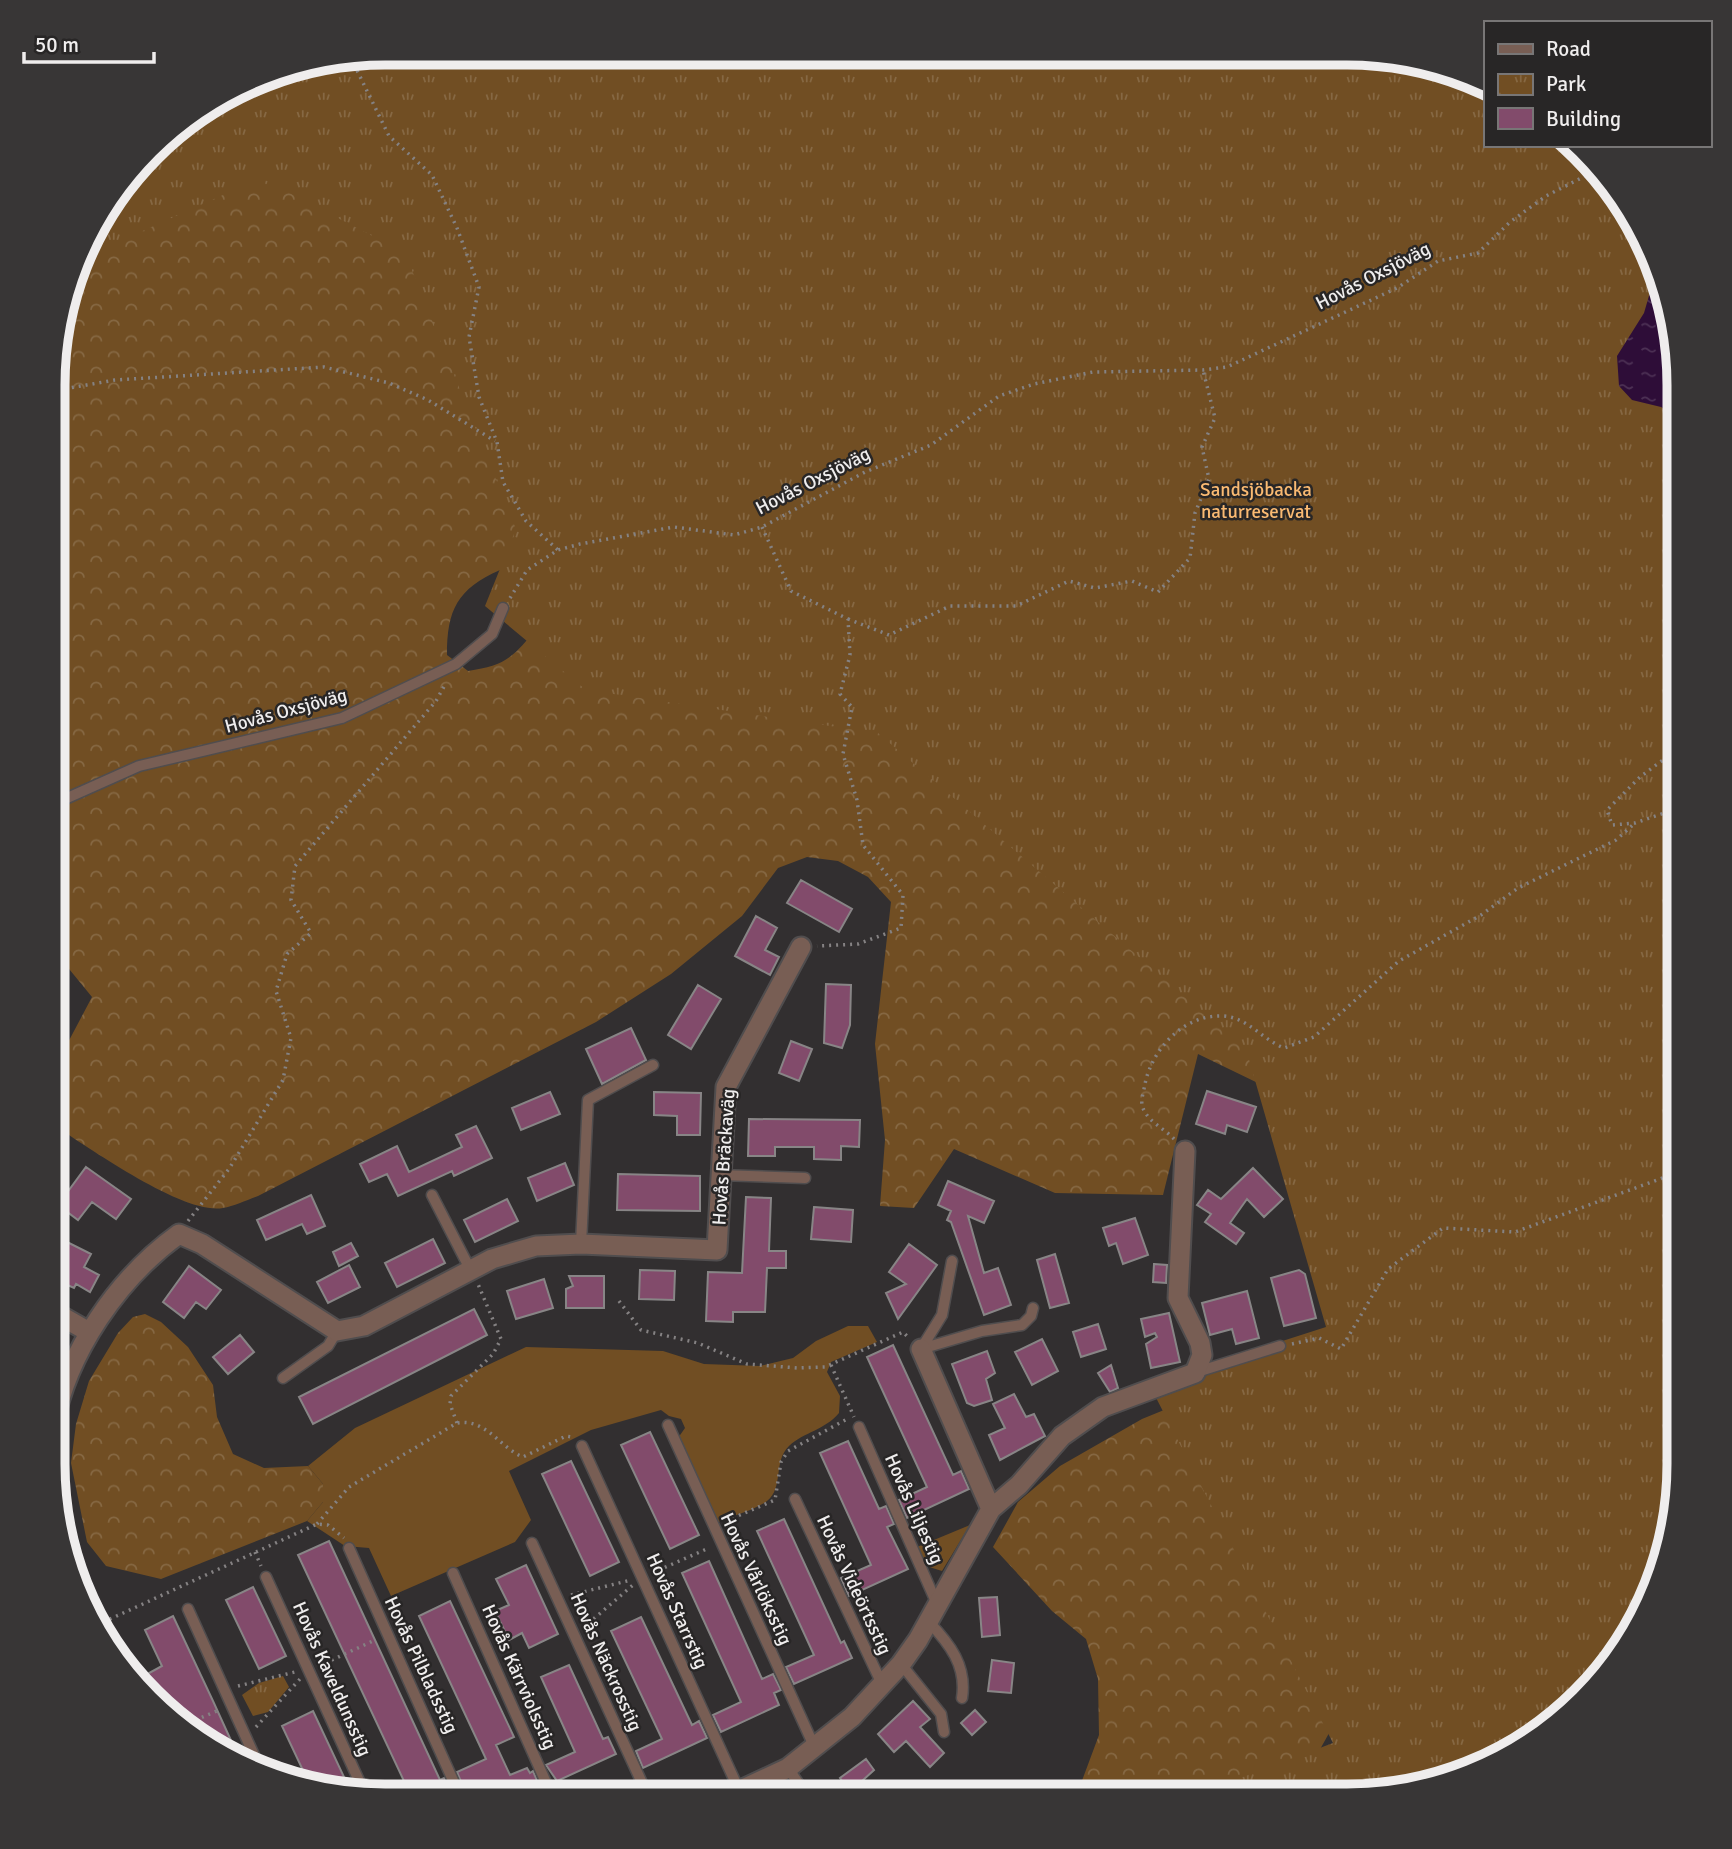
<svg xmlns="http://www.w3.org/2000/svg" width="1732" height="1849" viewBox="0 0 1732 1849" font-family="Signika,sans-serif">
<defs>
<pattern id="forest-crowns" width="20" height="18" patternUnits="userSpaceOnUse" patternTransform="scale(1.75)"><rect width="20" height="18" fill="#714e23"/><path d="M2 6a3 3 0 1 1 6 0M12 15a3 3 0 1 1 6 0" fill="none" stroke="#866843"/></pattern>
<pattern id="park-tufts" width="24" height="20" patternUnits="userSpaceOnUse" patternTransform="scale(1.75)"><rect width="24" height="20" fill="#714e23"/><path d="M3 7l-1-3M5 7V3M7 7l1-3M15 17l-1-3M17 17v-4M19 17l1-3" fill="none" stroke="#866843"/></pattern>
<pattern id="water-ripples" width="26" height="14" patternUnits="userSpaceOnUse" patternTransform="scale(1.75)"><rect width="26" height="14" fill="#2e0d38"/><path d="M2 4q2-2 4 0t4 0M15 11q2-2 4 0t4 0" fill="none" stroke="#4d3155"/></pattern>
</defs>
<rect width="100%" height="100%" fill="#322f30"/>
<path fill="#714e23" d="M848,1326h20l9,16 -46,20 -4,10 13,24 -1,17c-14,17 -35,19 -50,33 -16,15 -5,42 -22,55 -14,10 -36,15 -51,22l-38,-85 7,-10 -4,-9 -12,-3 -8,-6 -70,20 -82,41 22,49 -16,22 -124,54 -22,-48 -24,-2 -38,-25 16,-19v-18l-15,-18 47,-38 171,-81 137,4 41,13 56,2 33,-8 23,-17z
M54,1328l10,9 -1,20 -9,26z
M970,1525l-28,46 -16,-5 -9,-19z"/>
<path fill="url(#forest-crowns)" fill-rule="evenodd" d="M385,53l1005,2 95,33v57l189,969 -380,682h-381l43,-14 63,-1 61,5 19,-51 -1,-56 -12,-40 -34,-28 -59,-64 25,-45 42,-36 82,-47 199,-81 -79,-253 -64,-31 -35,141 -108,-2 -101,-44 -40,59 -34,-2 5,-66 -10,-96 16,-142 -23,-25 -30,-16 -31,-4 -29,11 -36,48 -71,58 -75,48 -338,174c-11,4 -24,10 -35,12 -40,7 -133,-60 -168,-82v-59l37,-70 -36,-44 4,-64 -4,-2 3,-566 38,-102 69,-84 112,-65zM500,570l32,64c-21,26 -31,32 -64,37l-21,-16c0,-45 10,-66 53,-85z
M145,1314l16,8 27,25 25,38 4,32 16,37 31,14 44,-2 15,18v18l-16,19 -146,58 -55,-13 -19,-24 -16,-79 5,-39 13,-43 29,-48 15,-16z"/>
<path fill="url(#park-tufts)" d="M385,53l1005,2 95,33v57h80l58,55 39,79 17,85v1121l-44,145 -103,110 -78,39 -86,17h-175l140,-53 -184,-359 177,-57 -80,-278 -368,-316 -292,-43 -101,-84 31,-77 -111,-276 -144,-75 -179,80 15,-39 69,-84 112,-65z
M283,1676l6,11 -21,25 -15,4 -11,-21 17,-12z"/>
<path fill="url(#water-ripples)" d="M1660,274l19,90v53l-18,-10 -29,-7 -13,-14 -2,-30 27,-43 9,-31z"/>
<path fill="#824b6b" stroke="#888586" stroke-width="2" d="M801,880l51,29 -13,23 -52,-29z
M756,916l21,12 -12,22 14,7 -9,18 -35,-19z
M826,984l25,1 -1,40 -8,23 -18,-5z
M698,985l23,14 -30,50 -23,-14z
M631,1028l15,32 -44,24 -16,-35z
M791,1041l21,8 -13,32 -20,-8z
M1207,1091l49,16 -9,25 -20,-7 -2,9 -29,-10z
M550,1092l10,22 -39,16 -9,-22z
M654,1092l47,1 -1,42h-23v-19l-23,-1z
M749,1119l111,1 -1,27 -18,-1v14l-27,-1v-12h-39v9h-27z
M476,1126l16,32 -38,18 -2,-5 -54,25 -11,-22 -18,8 -9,-18 37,-18 12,26 53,-25 -6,-12z
M565,1163l9,22 -37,16 -9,-23z
M86,1167l45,32 -15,20 -24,-17 -14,18 -20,-15z
M1253,1168l30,31 -19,18 -17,-18 -17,24 14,10 -8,11 -31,-22 6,-8 -14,-9 11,-15 13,9z
M618,1174l82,2v35l-83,-1z
M948,1181l46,20 -10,22 -16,-7 16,57 14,-5 13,37 -27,10 -33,-93 -4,-2 4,-9 -13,-6z
M311,1195l14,31 -18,8 -5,-10 -36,16 -9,-20z
M746,1197l25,1 -2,53h17v17h-19l-2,44h-32v10l-27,-1 2,-49 34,1z
M507,1199l11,22 -43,21 -11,-22z
M814,1207l39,3 -2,32 -40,-3z
M1135,1218l13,37 -25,9 -7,-21 -7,3 -6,-18z
M61,1239l30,15 -7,13 15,8 -9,17 -14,-8 -2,4 -20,-9v-27z
M433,1239l12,24 -48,24 -12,-24z
M351,1243l7,13 -19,10 -6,-14z
M909,1244l28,21 -39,54 -12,-26 20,-9 -17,-12z
M1055,1254l14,49 -19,5 -13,-48z
M1154,1264l13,1 -1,18 -13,-1z
M349,1265l11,22 -32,16 -11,-21z
M189,1266l32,24 -15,19 -10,-7 -12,16 -21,-16z
M640,1270l35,1 -1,29 -35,-1z
M1299,1270l6,4 11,44 -32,8 -13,-48z
M569,1276h35v32h-38v-19l7,-3z
M544,1279l9,29 -37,11 -9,-28z
M1247,1291l12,47 -23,6 -4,-15 -22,6 -8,-32z
M474,1309l13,26 -174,89 -14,-27z
M1169,1313l11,49 -29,6 -5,-24 11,-7 -2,-4 -10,4 -4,-18z
M1098,1324l8,25 -25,8 -8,-25z
M240,1335l14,17 -26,22 -15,-17z
M1042,1339l16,32 -26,14 -17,-33z
M893,1345l60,130 8,-4 8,18 -62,29 -8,-18 28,-13 -60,-130z
M987,1351l8,22 -9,6 6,21 -18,6 -7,-3 -15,-39z
M1111,1365l7,23 -8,4 -12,-19z
M1014,1394l12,23 8,-3 11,22 -45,24 -11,-25 16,-7 -12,-24z
M650,1432l49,103 -29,14 -49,-104z
M848,1441l31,68 7,-3 8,18 -7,3 21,42 -59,27 -8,-18 30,-13 -51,-112z
M571,1461l48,101 -29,14 -48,-102z
M784,1519l57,124 3,-2 8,17 -58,26 -8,-17 28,-12 -57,-124z
M329,1541l111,239 4,-2 8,18h-41l-113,-241z
M709,1561l53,118 11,-5 8,16 -7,3 5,12 -58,27 -8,-17 28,-13 -59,-129z
M526,1565l32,69 -29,14 -7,-15 -13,7 -14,-29 14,-6 -13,-26z
M253,1587l33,69 -27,13 -33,-69z
M997,1597l3,38 -18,2 -3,-39z
M450,1601l64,136 -18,8 14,30 17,-7 3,5 3,-2 5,12 -27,13h-44l-10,-24 29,-13 -67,-143z
M173,1616l40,85 26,57 -20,-6 -79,-74 22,-12 -17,-36z
M641,1617l51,108 7,-4 8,17 -64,30 -7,-17 26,-12 -51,-108z
M992,1660l22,3 -3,30 -23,-2z
M569,1665l34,74 5,-2 8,17 -59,27 -11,-16 29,-13 -34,-75z
M913,1701l17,18 -10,8 24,26 -14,14 -24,-26 -12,11 -16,-18z
M975,1710l11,12 -14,13 -11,-12z
M313,1711l38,81 -44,-13 -25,-53z
M866,1759l8,11 -24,22 -10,-14z"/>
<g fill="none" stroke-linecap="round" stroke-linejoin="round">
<defs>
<path id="lane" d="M56,803l83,-37 203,-48 114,-54 36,-30 11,-26
M720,1175l85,3
M432,1195l38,74
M581,1244l7,-144 65,-35
M921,1349l61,-18 40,-6 9,-9 2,-8
M921,1349l21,-34 10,-54
M1197,1372l83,-26
M283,1378l45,-32 9,-15
M668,1425l146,321
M859,1427l78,177
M582,1446l157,344
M795,1499l87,185
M532,1543l116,253
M349,1548l111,248
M453,1573l99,223
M266,1577l100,219
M188,1609l70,155
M928,1621c22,23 39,45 34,77
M901,1664l40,50 3,18
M788,1768l19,28"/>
<path id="street" d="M54,1312l35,20
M921,1349l70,160
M53,1427c14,-75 65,-149 126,-193l23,10 135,87 27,-5 128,-67 44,-13 45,-2 136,6 9,-163 75,-140
M728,1796l60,-28 64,-51 49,-53 17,-24 73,-131 28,-24 43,-49 41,-29 92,-34 7,-18 -2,-12 -22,-45 7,-147"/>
</defs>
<use href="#lane" stroke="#504d4e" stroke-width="13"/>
<use href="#street" stroke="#504d4e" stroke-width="23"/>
<path stroke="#858283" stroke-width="3.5" stroke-dasharray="2 5" stroke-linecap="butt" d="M351,58l38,78 43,39 25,53 22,59 -10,50 10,60 18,45 6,40 23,39 32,29
M58,390l57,-10 209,-13 65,16 39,17 67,41
M762,527l29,64 57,28 2,36 -10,39 12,13 -9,47 14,46 6,45 40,50 -2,33 -43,16 -41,2
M510,598l17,-28 31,-20 22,-6 94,-17 60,8 28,-8 103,-55 66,-27 68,-49 35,-12 59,-12 110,-2 24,-3 170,-79 41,-27 40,-8 32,-31 36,-26 47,-24
M848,619l41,16 61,-29h66l53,-25 26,7 37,-7 26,11 32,-34 5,-45 14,-34 -7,-32 13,-29 -12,-48
M1679,748l-39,29 -33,33 5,15 23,-2 44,-15
M1174,1139c-10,-11 -28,-18 -32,-34 -1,-6 2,-15 3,-21 7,-35 39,-70 78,-68 24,1 40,24 61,32l30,-11 85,-76 82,-46 37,-27 98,-48 19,-17
M188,1221l41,-52 54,-89 8,-42 -15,-47 11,-37 24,-21 -20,-33 4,-34 141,-165 10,-18
M619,1301l22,29 57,13 49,21 51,4 27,-1 78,-35 5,5
M1292,1344l27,-6 22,11 47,-80 55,-41 72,4 164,-60
M831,1365l23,52
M457,1423l-7,-19 1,-8 42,-42 8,-15 -23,-55
M726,1521l49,-21 6,-38 7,-11 61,-33
M317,1524l32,-37 108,-64c29,-5 43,25 66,34l43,-21 6,1
M255,1552l6,14
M652,1573l57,-25
M571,1595l60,-15
M97,1625l220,-101 11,1 16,13
M583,1628l50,-43
M319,1666l56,-26
M238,1686l57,-14
M189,1723l30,-13
M256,1727l44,-48"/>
<use href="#lane" stroke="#785e54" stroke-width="10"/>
<use href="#street" stroke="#785e54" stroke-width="19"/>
</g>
<g text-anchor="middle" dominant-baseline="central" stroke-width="5" stroke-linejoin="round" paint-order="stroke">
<g font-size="19" fill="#efeded" stroke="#282626">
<text transform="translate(1373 276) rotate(-27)">Hovås Oxsjöväg</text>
<text transform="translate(813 481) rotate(-27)">Hovås Oxsjöväg</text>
<text transform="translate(286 711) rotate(-15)">Hovås Oxsjöväg</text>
<text transform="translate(724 1157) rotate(-86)">Hovås Bräckaväg</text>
<text transform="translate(914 1509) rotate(66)">Hovås Liljestig</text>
<text transform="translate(756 1579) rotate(65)">Hovås Vårlöksstig</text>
<text transform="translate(854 1585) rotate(65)">Hovås Videörtsstig</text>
<text transform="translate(677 1611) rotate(66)">Hovås Starrstig</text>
<text transform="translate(606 1662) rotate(66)">Hovås Näckrosstig</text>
<text transform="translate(421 1665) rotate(65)">Hovås Pilbladsstig</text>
<text transform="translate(519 1677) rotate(66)">Hovås Kärrviolsstig</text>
<text transform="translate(332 1679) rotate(66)">Hovås Kaveldunsstig</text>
</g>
<g font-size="19" fill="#faba72" stroke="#282626">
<text x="1256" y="490">Sandsjöbacka<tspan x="1256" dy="22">naturreservat</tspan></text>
</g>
</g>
<path d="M0 0H1732V1849H0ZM385 65H1347A320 320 0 0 1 1667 385V1464A320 320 0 0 1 1347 1784H385A320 320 0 0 1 65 1464V385A320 320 0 0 1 385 65Z" fill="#383636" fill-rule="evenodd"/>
<path fill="none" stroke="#efeded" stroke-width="9" d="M385 65H1347A320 320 0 0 1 1667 385V1464A320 320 0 0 1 1347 1784H385A320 320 0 0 1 65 1464V385A320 320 0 0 1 385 65Z"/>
<rect x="1484" y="21" width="228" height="126" fill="#282626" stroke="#787676" stroke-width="2"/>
<rect x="1498" y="44" width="35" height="10" fill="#785e54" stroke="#787676" stroke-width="2"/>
<text x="1546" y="56" font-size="21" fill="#efeded">Road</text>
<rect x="1498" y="74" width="35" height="21" fill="url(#park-tufts)" stroke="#787676" stroke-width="2"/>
<text x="1546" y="91" font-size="21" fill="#efeded">Park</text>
<rect x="1498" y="108" width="35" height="21" fill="#824b6b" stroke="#787676" stroke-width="2"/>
<text x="1546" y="126" font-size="21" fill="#efeded">Building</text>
<path d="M24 52v10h130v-10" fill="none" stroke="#efeded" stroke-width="3.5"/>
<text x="35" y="52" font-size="21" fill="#efeded" stroke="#282626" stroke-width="5" paint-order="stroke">50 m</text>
</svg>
